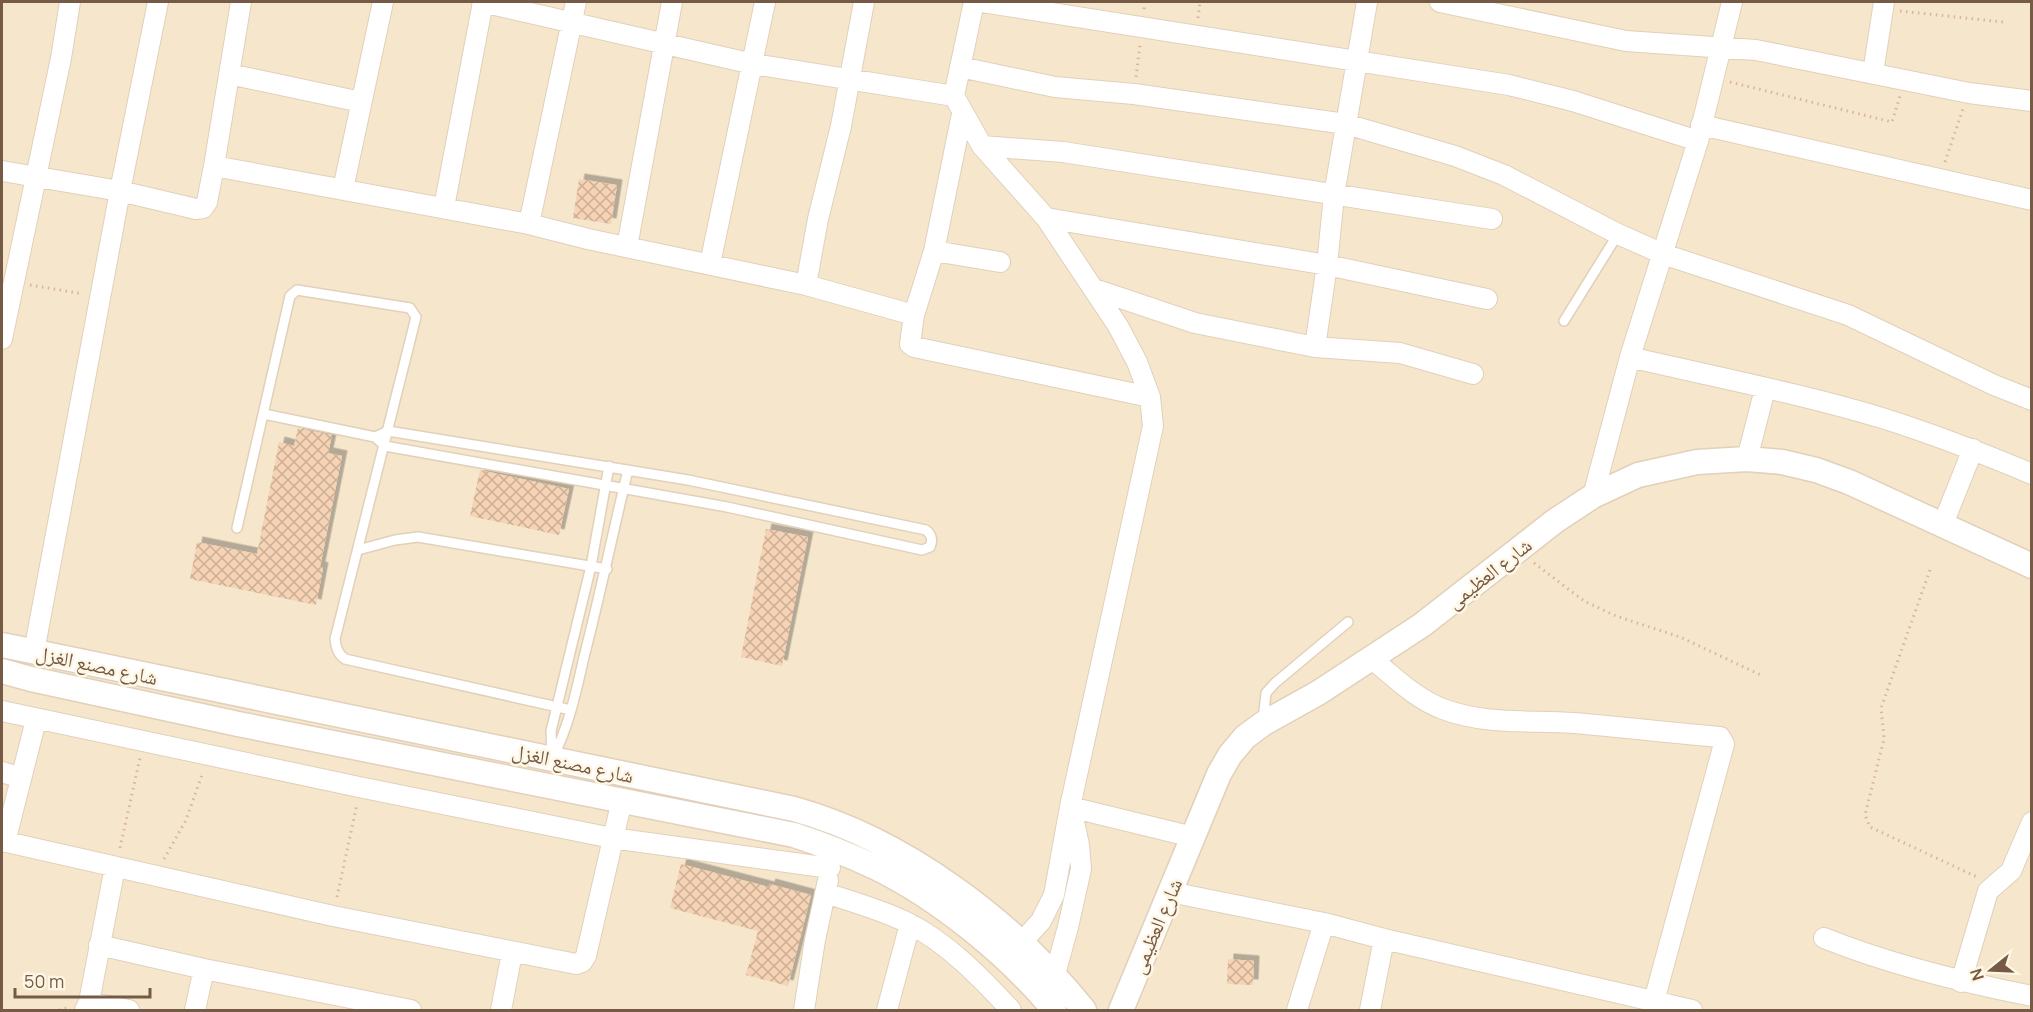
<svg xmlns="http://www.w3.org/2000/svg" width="2033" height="1012" viewBox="0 0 2033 1012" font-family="Manrope,'Noto Naskh Arabic',sans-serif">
<defs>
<pattern id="building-cross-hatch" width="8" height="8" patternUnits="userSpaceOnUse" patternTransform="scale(1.5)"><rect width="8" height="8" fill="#f5d3b4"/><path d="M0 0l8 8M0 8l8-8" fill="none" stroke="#cbae94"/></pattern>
<filter id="shadow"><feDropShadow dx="5.5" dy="-5.5" stdDeviation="0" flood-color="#0004"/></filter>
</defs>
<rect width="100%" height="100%" fill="#fef4de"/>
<path fill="#f6e6cc" d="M2,2h2029v1008h-2029z"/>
<path fill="url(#building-cross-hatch)" filter="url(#shadow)" d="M579,179l38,6 -6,39 -38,-6z
M298,428l34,7 -4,18 14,3 -22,111 3,1 -7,37 -126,-26 7,-37 60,12 22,-112 15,4z
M480,470l89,19 -10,46 -89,-19z
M766,529l42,8 -26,129 -41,-9z
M681,864l88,23 1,-3 41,11 -23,91 -42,-11 12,-44 -88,-23z
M1228,959l26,2 -1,24 -26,-1z"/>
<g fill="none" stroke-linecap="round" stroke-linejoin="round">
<defs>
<path id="service" d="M1564,321l54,-87
M264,414l111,23 10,9 342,61 195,43 8,-3c3,-7 2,-12 -4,-17l-238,-50 -300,-49 -13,6
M237,528l53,-232 7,-6 113,18 6,9 -81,322c1,9 3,15 10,20l226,51
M358,550l37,-10 23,-3 189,32
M1263,720l3,-27 9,-10 73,-61
M552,757l-1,-26 40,-165 18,-100
M553,757c16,-31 23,-65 31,-100 16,-62 29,-125 44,-187"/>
<path id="minor" d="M482,2l271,62 201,32
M974,2l-20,94 28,50 64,72 72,108 19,36 13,35 3,29 -83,381 -16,88 -13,26 -29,32
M982,2l527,83 64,16 125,40
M1440,2l186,39 130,9 213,43 63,8
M960,67l95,20 79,7 212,30 109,32 49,19 114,59 45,20 185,61 146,70 38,15
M1873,73l11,-71
M229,74l132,28
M962,114l-28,137 -20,64 -4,29 4,3 236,50
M1701,125l331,75
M982,146l81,6 429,67
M214,166l315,58 47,-222
M2,171l118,20 76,18 7,-1 4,-6 7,-36 27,-164
M343,189l40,-187
M444,207l39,-205
M1046,218l281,47 160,34
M529,224l59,15 218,46 108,30
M627,247l45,-245
M934,251l66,11
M710,264l55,-262
M806,285l12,-66 23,-93 23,-124
M1094,289l101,34 120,24 85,6 73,21
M2,339l59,-281 9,-56
M1315,347l12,-82 7,-70 33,-193
M1630,357c84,20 169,36 252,61 51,16 100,35 150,56
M1747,459l18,-70
M1593,496l37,-139 68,-216 34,-139
M1943,524l30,-75
M34,652l86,-461 38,-189
M1372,659c22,18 44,40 71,50 42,16 87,11 131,14 49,4 97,10 146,14l4,7 -70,257
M2,711l357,76 253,51 218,30
M2,772l19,6
M1070,807l123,30
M2,841l331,75 243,48 6,-2 4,-6 36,-156
M5,842l31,-122
M1170,892l154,31 60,16 308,71
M825,893c28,9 57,17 83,30 40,20 73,55 103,87
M1824,938c67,27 137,44 208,58
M99,945l105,24 207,41
M1961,982l27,-91 23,-20 21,-49
M1051,989l17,-62 13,-58 -2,-24 -7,-32
M89,1002l40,8
M85,1010l4,-8 26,-135
M195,1010l9,-41
M501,1010l11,-57
M804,1010l11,-70 13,-60
M887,1010l23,-86
M1297,1010l27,-87
M1370,1010l14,-71"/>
<path id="tertiary" d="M2,645l792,164c111,31 218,112 290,201
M2,671l29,8 207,45 556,111c28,9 55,20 81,32 64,31 135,89 179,143
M1121,1010l98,-236 11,-19 15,-18 19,-14 54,-30 104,-68 133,-104 38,-25 45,-21 59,-13 50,-3 35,3 34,8 33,12 183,84"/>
</defs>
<use href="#service" stroke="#e2d0ba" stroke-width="12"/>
<use href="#minor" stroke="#e2d0ba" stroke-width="22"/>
<use href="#tertiary" stroke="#e2d0ba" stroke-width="27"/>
<path stroke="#d9b698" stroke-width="3" stroke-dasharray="1.5 4.5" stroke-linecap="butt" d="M1144,9l1,-7
M1900,11l103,11
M1198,18l2,-16
M1136,77l4,-32
M1730,82l162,40 8,-26
M1945,162l18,-53
M30,285l53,9
M1534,563l50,38 32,15 64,21 83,39
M1930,570l-49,138 3,31 -19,76 5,12 107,50
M120,848l20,-90
M164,859l22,-39 17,-48
M337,897l20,-93
M59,1010l8,-2"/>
<use href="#service" stroke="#fff" stroke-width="9"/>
<use href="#minor" stroke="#fff" stroke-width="20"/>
<use href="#tertiary" stroke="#fff" stroke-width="24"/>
</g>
<g text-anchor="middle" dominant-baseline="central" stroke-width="5" stroke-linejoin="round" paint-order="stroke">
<g font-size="20" fill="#755a45" stroke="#fff7e6">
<text transform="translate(1489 573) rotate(-38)">شارع العظيمى</text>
<text transform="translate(97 665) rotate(12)">شارع مصنع الغزل</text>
<text transform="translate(573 763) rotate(12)">شارع مصنع الغزل</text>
<text transform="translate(1156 926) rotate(-67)">شارع العظيمى</text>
</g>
</g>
<rect width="2033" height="1012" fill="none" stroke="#755a45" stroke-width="6"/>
<g transform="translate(1991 970) rotate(252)" stroke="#fff7e6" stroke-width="4.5" paint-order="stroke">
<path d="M0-4.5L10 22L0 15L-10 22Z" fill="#755a45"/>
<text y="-9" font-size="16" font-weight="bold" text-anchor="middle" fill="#755a45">N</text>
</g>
<path d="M15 988v9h135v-9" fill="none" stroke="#755a45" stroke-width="3"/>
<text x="24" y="988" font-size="18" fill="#755a45" stroke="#fff7e6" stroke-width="4.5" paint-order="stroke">50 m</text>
</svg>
